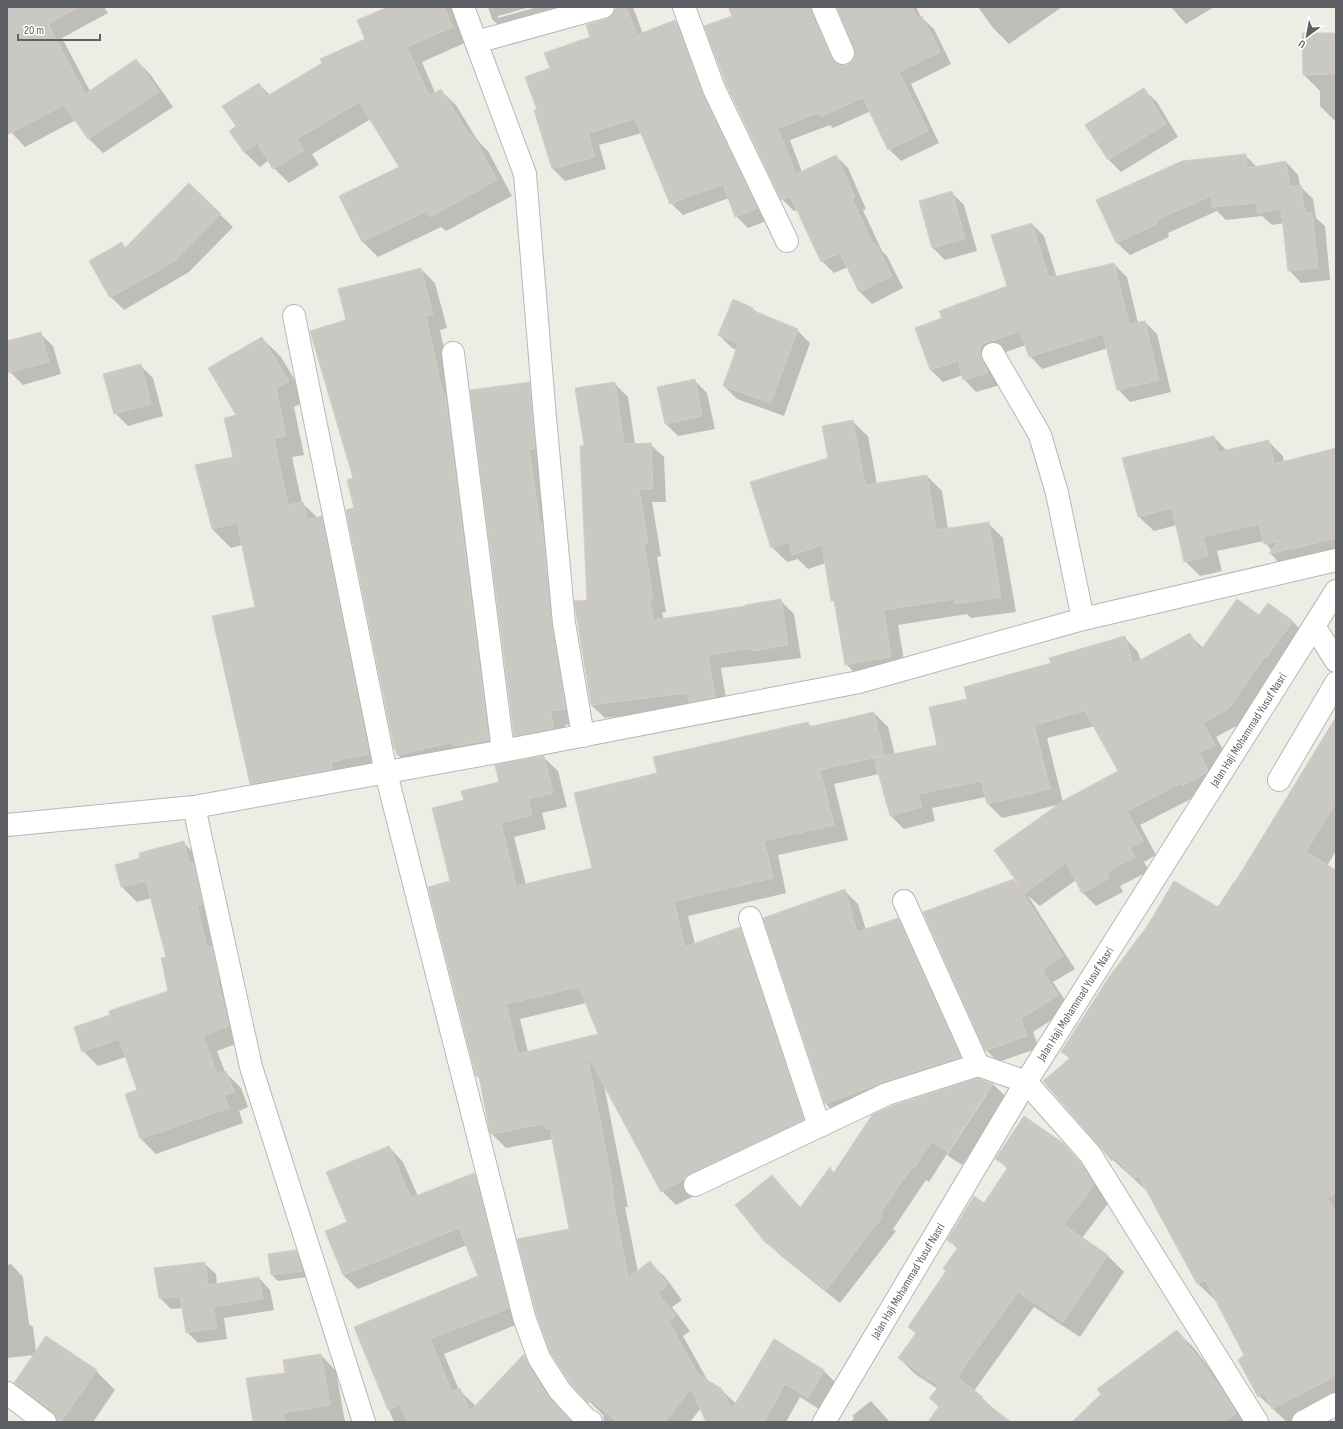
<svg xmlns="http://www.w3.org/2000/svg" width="1343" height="1429" viewBox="0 0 1343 1429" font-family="'Sofia Sans Condensed',sans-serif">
<rect width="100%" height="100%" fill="#eeede5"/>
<path fill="#0003" fill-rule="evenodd" d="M7,7h97l4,6 -46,25 28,53 46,-31 14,14 23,33 -70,46 -14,-14 -13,-19 -51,27 -14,-15 -4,-7z
M390,7h61l16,35 -45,20 13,31 5,-3 16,15 22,36 10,10 24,45 -66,35 -5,-4 -63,30 -15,-15 -22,-45 59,-29 -29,-49 -59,35 7,11 -30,18 -15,-15 -5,-8 -9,7 -16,-15 -7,-25 22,-43 11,11 96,-56z
M488,7h42l-32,9v2l39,-11h78l-111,24 -12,-12z
M616,7h17l10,27 32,-13 12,12 82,187 -21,8 -12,-12 -7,-18 -46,17 -12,-12 -29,-70 -43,12 7,24 -41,12 -12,-12 -15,-59 13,-41 40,-32 16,-17 6,-4z
M729,7h102l-8,18 18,41h7l6,-5 2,-7 -19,-47h79l5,10 13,12 17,35 -40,20 28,59 -38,18 -12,-12 -18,-38 -38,17 -3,-3 -40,15 12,32 34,-16 12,12 18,41 -3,1 19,41 5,5 16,32 -31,16 -12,-12 -12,-25 -14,6 -12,-12 -25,-51 -3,1 -12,-12z
M978,7h84l-53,37 -16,-16z
M1171,7h43l-28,17z
M1336,34v88l-16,-16v-15l-16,-16z
M1144,90l13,12 21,35 -57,35 -12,-12 -22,-35z
M1245,155l12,12 29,-5 12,13 2,11 13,13 3,19 9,8 5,54 -29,3 -12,-13 -5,-47 -12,2 -10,-9 -36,4 -9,-9 -49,22 1,4 -39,18 -13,-12z
M189,184l44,43 -44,45 -65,38 -13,-13 11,-54 4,5z
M952,193l12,12 13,46 -32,9 -13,-13z
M1032,224l12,12 13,42 57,-14 13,13 11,46 7,-1 12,12 14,58 -41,10 -12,-13 -10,-41 -66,21 -12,-13 -4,-11 -34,12 8,28 -24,7 -12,-13 -1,-4 -20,7 -12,-12 12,-51 65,-32z
M421,269l14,14 12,45 -7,2 16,75 47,349 -91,15 -14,-14 -3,-7 -40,-239 -7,-188z
M734,300l19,9 5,4 39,17 13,13 -26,73 -47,-17 -13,-13 13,-36 -5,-2 -13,-13z
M40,333l13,13 8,28 -38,11 -13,-13 -3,-13v-17z
M262,338l19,19 26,43 -13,7 10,48 -12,2 10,46 16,15 3,-1 19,19 48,236 -119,30 -18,-18 5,-176 -14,-63 -11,3 -19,-19 22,-72 4,-41z
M141,366l12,12 10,38 -35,10 -13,-13z
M694,380l13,13 8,36 -37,7 -13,-13z
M529,383l15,15 36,325 -15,2 3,18 -38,8 -15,-15z
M614,383l14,14 7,47h15l14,13 2,45h-14l9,54 -4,1 9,55 -4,1 2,6 83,-12 33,-7 14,14 7,44 -80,10 7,43 -33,-4 -90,11 -14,-13 -6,-259z
M853,422l15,14 9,48 50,-8 15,15 6,38 40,-6 15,15 13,74 -45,6 -4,-4 -69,11 8,47 -45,7 -15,-15 -10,-60 -4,-4 -6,-37 -18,6 -10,-10 -11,3 -15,-15z
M1214,437l13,14 41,-10 15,15 1,6 52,-13v111l-52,8 -14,-15 2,-2 -8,-10 -47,10 5,20 -22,5 -15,-15 -8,-36 -23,6 -15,-14z
M1268,605l25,17 14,14 -65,87 -26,14 12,22 -33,38 -55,28 16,30 -12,7 5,9 -29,15 3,6 -27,14 -14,-14 -6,-12 -36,26 -12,-10 47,73 -22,13 17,26 -37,24 6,16 -41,14 -12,-12 28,-169 8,6 39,-83 -59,14 -14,-14 -2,-7 -54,11 3,13 -31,8 -14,-14 -11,-41 -45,10 14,56 -70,15 8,38 -98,23 7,28 44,-16 15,14 64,192 -142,71 -14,-14 -58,-106 24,122h-3l13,65 12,-9 15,14 17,23 -10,7 18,24 -7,5 25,45 14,9 14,14 38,-64 50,31 14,14 -16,26 -22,-14 -14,25h-79l-6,-14 -11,14h-86l-1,-7 -32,-32 -1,-153 -17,-91 -47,9 -15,-15 -10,-53 -4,-4 -26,-194 14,-81 78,-44 15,14 9,36 -25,6 4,16 -32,8 12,48 67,-16 65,-95 150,-51 4,4 62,-14 14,14 7,28 43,-9 30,-46 84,-36 72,-27 14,15 3,9 49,-26 13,13 57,-31zM1095,726l24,46 -56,30 -16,-64zM586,1003l13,32 -71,17 -8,-33z
M1336,719v132l-9,15 9,5v533l-34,18h-15l-28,-26 -13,-41 -29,-53 -19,-18 -49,-91 -36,-33 -69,-79 26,-22 -8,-7 157,-144 17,-24z
M184,843l15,15 45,183 -27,10 8,21 16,16 7,19 -9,4 4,12 -87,31 -15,-15 -15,-44 12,-4 -12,-34 -28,9 -15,-15 28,-36 59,-24 -2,-33 -17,-60 -14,4 -15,-15 19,-28z
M844,890l14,14 8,26 32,-11 13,14 63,138 -134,47 -14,-14z
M993,1084l14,14 -45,67 -15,-10 40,-61h-2l-56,88 -3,-2 -33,49 3,2 -56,72 -59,-47 -15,-15 6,-65 29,32 29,-39 4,4z
M1063,1144l33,35 14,22 -28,37 26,18 16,16 -44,65 -46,-30 -60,84 35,31h-79l10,-14 -10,-10 8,-9 -23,-15 -16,-16 17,-24 -7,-7 38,-55 11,-23 -10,-9 37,-36 23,-34 -11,-12z
M389,1147l14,15 15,34 56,-22 15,15 34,133 -79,32 15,36 17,16 48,-50 14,14 5,10 21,33 8,9h-178l-39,-95 125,-50 -13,-32 -109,44 -15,-14z
M296,1251l6,6 6,20 -30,4 -7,-7z
M204,1263l12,11 1,11 42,-7 11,12 4,20 -50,8 3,21 -29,4 -11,-11 -4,-24 -12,1 -11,-11z
M11,1264l12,13 6,47 4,3 3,25 60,19 19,19 -22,32h-33l-26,-20 -19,-19 20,-28 -28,3v-93z
M1177,1331l17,17 42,55 12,19h-174z
M321,1355l15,16 9,51h-88l29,-49z
M871,1401l19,21h-39l3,-4 -2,-2z"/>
<path fill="#cac8c2" stroke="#d3cec4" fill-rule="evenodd" d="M7,7h72l-31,17 37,70 51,-35 23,33 -71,47 -24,-34 -57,30z
M388,7h56l9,20 -46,20 22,49 12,-7 29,47 2,-2 25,46 -67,37 -3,-6 -65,31 -23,-46 60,-29 -40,-65 -62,37 7,11 -31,19 -16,-26 -13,9 -15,-21 7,-5 -14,-20 37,-23 8,13 55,-33 -2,-4 45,-20 -8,-19z
M623,7h3l11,28 38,-15 28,74 55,114 -23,9 -12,-33 -53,20 -35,-85 -47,14 7,24 -43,12 -18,-59h3l-12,-33 25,-9 -6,-15 46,-16 -4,-12 21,-6 5,-4 3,-5z
M728,7h83l21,51 4,5 6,2h6l5,-4 2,-7 -18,-47h74l7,11 4,-2 18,36 -41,20 29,59 -40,19 -25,-52 -42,18 -2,-3 -41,15 18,46 40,-19 19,42 -3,1 21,46 2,-1 17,33 -33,16 -19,-39 -19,9 -31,-66 -9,4 -55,-116 -22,-58 28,-10z
M1302,33h34v41l-33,1z
M1144,88l22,36 -58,36 -23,-35z
M1246,154l1,14 39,-7 4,26 11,-2 4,28 7,-1 6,56 -30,3 -7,-62 -23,4 -2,-10 -44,4 -1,-11 -55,24 1,4 -41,19 -20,-43 86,-39z
M189,183l32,31 -45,46 -66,38 -21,-37 33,-19 3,6z
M952,191l13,48 -33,9 -13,-47z
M1032,223l17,55 65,-15 15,61 16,-3 14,59 -42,10 -14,-56 -74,23 -9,-26 -40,14 2,15 6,13 -25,7 -5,-19 -28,9 -15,-42 27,-10 -3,-7 68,-25 -16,-51z
M421,268l12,46 -7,2 17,78 2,-1 44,347 -36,6v-4l-56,13 -2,-7h-1l-48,-238 8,-2 -7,-28 6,-2 -43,-147 36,-11 -8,-31z
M733,299l20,9 -1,2 46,19 -27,74 -48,-17 15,-42 -20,-9z
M41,332l8,30 -42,11v-32z
M262,337l27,44 -13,7 10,48 -12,3 14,66 15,-3 4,18 15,-4 47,238 -38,8 1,7 -82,15 -38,-168 43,-9 -18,-84 -25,6 -17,-64 38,-8 -9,-39 12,-3 -28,-47z
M141,364l10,40 -37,10 -11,-40z
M695,379l7,37 -37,8 -8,-37z
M530,382l5,67h-6l11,75 2,-1 10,102 14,84 -15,2 2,17 -39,8 -44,-346z
M615,382l9,62 27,-1 2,46h-14l9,54 -4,1 9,54 -4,1 5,21 92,-14 -1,-1 36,-6 7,46 -35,6 -1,-3 -44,7 7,42 -26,5 -2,-9 -96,12 -17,-104 13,-1 -7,-154 4,-1 -9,-57z
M853,420l12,65 62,-10 9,55 53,-8 12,75 -46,7v-5l-71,11 7,47 -46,8 -11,-65 -3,1 -9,-56 -30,10 -3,-13 -18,6 -21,-66 78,-24 -6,-32z
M1214,436l4,16 51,-12 5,24 62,-16v90l-67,16 9,-13 -14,3 -5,-20 -56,13 5,19 -24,6 -12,-54 -34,9 -16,-59z
M1237,599l22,16 9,-12 25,18 -27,37 -1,-1 -37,52 -25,14 12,22 -16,8 9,17 -2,3 -24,13 -1,-3 -54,28 16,30 -13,7 5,9 -28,15 3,6 -28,15 -16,-30 -41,30 -31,-43 72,-51 52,-28 -33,-60 -51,14 16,64 -63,15 -6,-23 -63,13 4,13 -32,9 -16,-58 63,-13 -8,-38 38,-8 -3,-12 87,-24 -2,-5 76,-22 8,28 57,-31 10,18z
M874,712l10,43 -64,15 14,55 -70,16 9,37 -99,23 11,46 55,-20 64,193 -114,54 -6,5 -23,13 -74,-138 27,139h-2l16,85 22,-17 18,24 -10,8 18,23 -7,6 29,52 24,15 10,20 42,-70 50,31 -16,28 -23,-14 -21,38h-58l-15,-34 -26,34h-48l-26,-22 -3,3 -18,-20 -20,-31 -14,-39 -19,-74 52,-10 -19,-101 -4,1 -2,-5 -54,10 -11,-58h-3l-48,-189 22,-6 -18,-73 32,-8 -3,-9 38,-9 -4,-17 49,-9 9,37 -25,6 4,16 -31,8 15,63 76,-18 -18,-75 83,-20 -4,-16 155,-35 1,5zM579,987l19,47 -80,20 -12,-50z
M1336,717v85l-30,50 30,18v324l-9,4 9,16v162l-64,33 -8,-17 -6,5 -20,-37 6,-5 -39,-75 -8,4 -59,-109 -4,4 -19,-22 -3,4 -69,-80 27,-23 -9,-6 48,-75 39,-52 26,-44 44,26 16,-25h1z
M184,841l5,22 4,-1 10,42 -6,2 10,41 5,-1 7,33h-2l12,47 -26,10 14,38 9,-3 8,21 -10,3 5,13 -89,31 -15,-45 12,-4 -18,-51 -37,13 -8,-25 36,-12 -1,-4 59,-20 -7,-33 5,-1 -20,-76 -25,6 -6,-22 25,-7 -1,-5z
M1014,879l49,77 -21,14 16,25 -37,24 6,17 -42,15 -62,-139z
M845,889l12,43 41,-14 63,139 -78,25 -58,22 -62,-186z
M978,1078l15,6 -45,68 -16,-11 -18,27 -2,-1 -32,47 3,2 -57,74 -61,-48 -30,-37 37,-30 28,33 30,-41 3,7 39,-59 20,-9z
M1024,1116l39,27 17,19 14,23 -30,40 44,30 -45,67 -45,-30 -61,85 26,20 -2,2 30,23h-83l11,-16 -10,-8 10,-12 -41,-28 18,-25 -8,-6 38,-56 -3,-2 15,-22 -11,-7 27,-44 10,7 24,-36 -13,-8z
M389,1146l22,52 63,-25 1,2 34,133 -79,31 22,53 8,-4 10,23 54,-57 4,11 21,33 23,24h-165l-7,-17 -12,5 -34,-83 124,-51 -19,-48 -116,47 -18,-44 22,-9 -21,-50z
M296,1250l6,21 -31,4 -3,-21z
M205,1262l3,23 51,-8 4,22 -50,8 4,21 -31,5 -6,-37 -21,2 -5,-30z
M1177,1330l42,55 17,28 -12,9h-152l29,-28 -4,-5z
M46,1336l51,34 -36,52h-4l-4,-10 -39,-29z
M321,1354l9,51 -47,8 2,9h-32l-7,-44 39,-5 -2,-13z"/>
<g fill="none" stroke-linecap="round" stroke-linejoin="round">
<defs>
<g id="minor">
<path d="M463,7l62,167 20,244 19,205 19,113"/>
<path d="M684,7l30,82 73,152"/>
<path d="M823,7l20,46"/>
<path d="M476,42l127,-35"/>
<path d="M294,316l92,457 138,544 15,41 21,33 26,28 5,3"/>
<path d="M453,353l50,398"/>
<path d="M993,354l47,81 17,58 26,126"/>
<path d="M1314,626l22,35"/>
<path d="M1279,780l57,-97"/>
<path d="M194,807l57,260 113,355"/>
<path d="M7,825l187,-18 309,-56 356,-69 224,-63 253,-59"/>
<path d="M904,901l74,164"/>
<path d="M750,918l69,208"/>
<path d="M695,1185l192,-91 91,-29 48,17 64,72 167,268"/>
<path d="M7,1393l38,29"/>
<path id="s1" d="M824,1422l202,-340 310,-491"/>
<path d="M1303,1422l33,-18"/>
</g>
</defs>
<use href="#minor" stroke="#b6b7bb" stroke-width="24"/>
<use href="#minor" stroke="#fff" stroke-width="22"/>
</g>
<g text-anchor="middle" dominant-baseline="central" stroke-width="3.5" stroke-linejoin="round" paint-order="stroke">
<g font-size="12" fill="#5d6065" stroke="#fff">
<text stroke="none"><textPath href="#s1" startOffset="812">Jalan Haji Mohammad Yusuf Nasri</textPath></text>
<text stroke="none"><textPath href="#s1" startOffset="488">Jalan Haji Mohammad Yusuf Nasri</textPath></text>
<text stroke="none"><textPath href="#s1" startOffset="164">Jalan Haji Mohammad Yusuf Nasri</textPath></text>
</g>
</g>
<rect width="1343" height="1429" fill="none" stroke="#5d6065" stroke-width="16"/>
<g transform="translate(1307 36) rotate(212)" stroke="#ffffff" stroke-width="3" paint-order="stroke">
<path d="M0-3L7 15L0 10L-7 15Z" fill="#5d6065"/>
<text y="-6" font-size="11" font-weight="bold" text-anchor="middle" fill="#5d6065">U</text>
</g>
<path d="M18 34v6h82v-6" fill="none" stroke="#5d6065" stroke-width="2"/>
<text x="24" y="34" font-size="12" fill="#5d6065" stroke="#ffffff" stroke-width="3" paint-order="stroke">20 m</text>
</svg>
